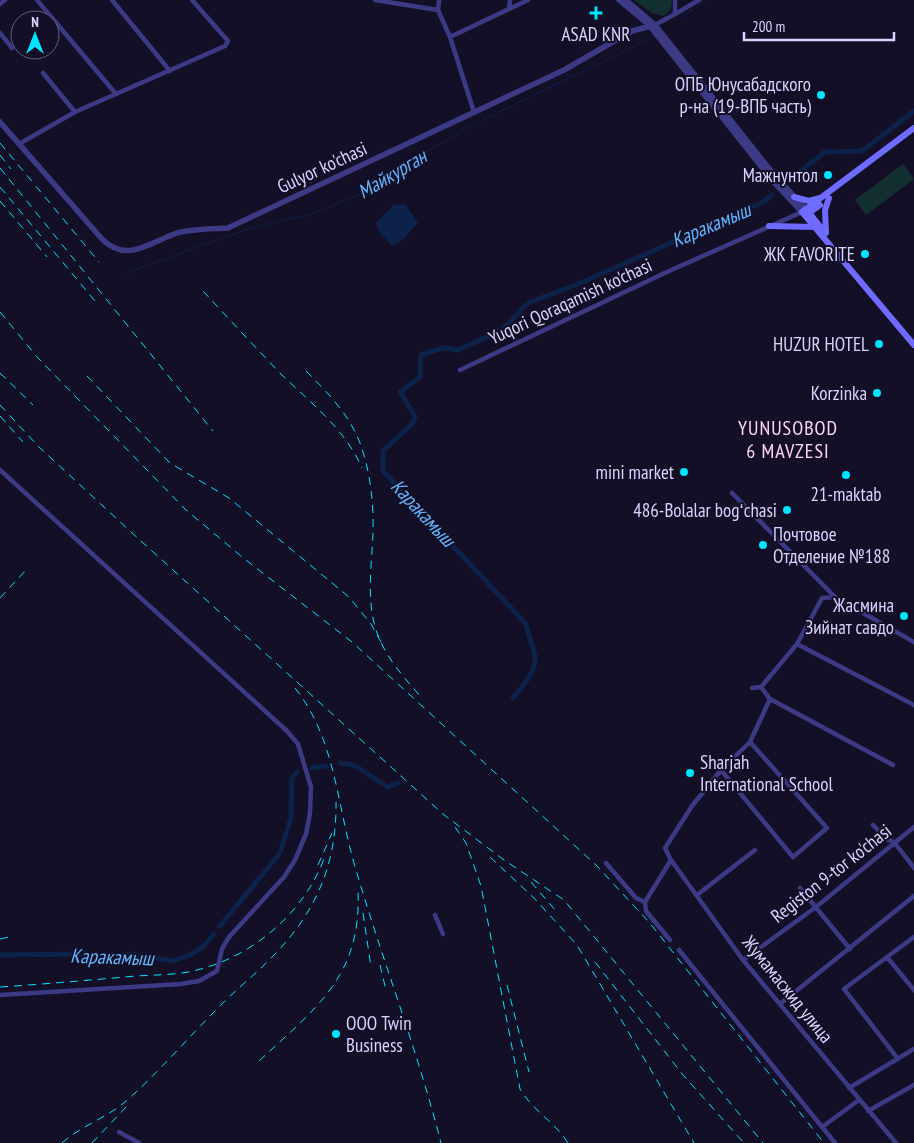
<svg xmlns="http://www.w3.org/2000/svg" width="914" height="1143" viewBox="0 0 914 1143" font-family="'PT Sans Narrow',sans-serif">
<rect width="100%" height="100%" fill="#130f26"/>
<path fill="#12302f" d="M634,0h38l-1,9 -7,7 -12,-3z
M903,164l11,15 -48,36 -11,-15z"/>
<path fill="#0c2248" d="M405,204l13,18 -14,17 -12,7 -13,-14 -3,-9 17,-18z"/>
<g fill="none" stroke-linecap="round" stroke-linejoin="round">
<path stroke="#0c2248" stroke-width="1" d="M680,18l27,-18
M121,277l13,-7 120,-43 55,-12 43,-17 42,-21 10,-11 62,-38 165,-80 18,-11"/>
<path stroke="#0c2248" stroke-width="5" d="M789,180l36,-28 37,-1 52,-40
M513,698c9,-11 24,-27 22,-42 -2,-11 -7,-21 -9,-32l-143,-153v-20l30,-28 2,-7 -15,-24 20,-15 1,-22 22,-7 15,2 44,-20 26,-27 55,-21 180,-80 9,-7
M340,763l14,2 34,22 10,-4
M312,768l14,-2
M220,926l60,-73 11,-35 1,-40 5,-6
M0,955l84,-1 23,2 24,-2 43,7 18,-7 12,-8 10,-12"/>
<path stroke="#3d3a85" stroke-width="4.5" d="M37,0l79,94
M112,0l58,71
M375,0l63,10
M439,0l-1,10 12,27 24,75
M0,4l5,-4
M509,9l1,-9
M675,14l24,-14
M655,25l20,-11v-14
M0,33l12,15
M450,37l78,-37
M43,73l32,39
M19,144l56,-32 150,-66 3,-5 -36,-41
M460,370l209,-99 133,-59
M0,470l287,261 11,13 13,43 -1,26 -4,21 -11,26 -11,17 -55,60 -7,12 -5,22 -18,10 -18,3 -181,11
M732,493l103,104
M797,644l117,61
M761,687l9,12 -20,43 -29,28 -29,36 -27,42 6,12 72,100 153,183
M761,687l36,-43 25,-46 13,-1 79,45
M752,688l9,-1
M770,699l123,66
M721,770l72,87 34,-29 -77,-86
M873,825l13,14 8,3
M894,842l20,26
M606,863l30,35 9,4
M800,888l50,61
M697,895l58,-45
M435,915l8,19
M670,940l-24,-29 -1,-9 26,-42
M679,950l156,193
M887,957l27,33
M743,960l73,-53 98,-80
M780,1004l134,-108
M898,1059l-54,-70 70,-52
M849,1088l65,-39
M868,1111l46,-26
M822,1127l37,-27
M119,1132l20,11"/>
<path stroke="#3d3a85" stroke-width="5.5" d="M619,0l30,25 122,154 31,33
M626,0l29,25 120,151 31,33
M0,122l102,117c25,25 48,3 75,-6 15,-4 35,-4 51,-5l336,-158 68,-39 23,-6"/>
<path stroke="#6f6bff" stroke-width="6" d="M794,197l15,4 11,-3
M807,210l16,20
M802,212l112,133
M802,212l112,-84
M809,213l11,-8
M769,226l46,1
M826,233l-1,-23 4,-12"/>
<path stroke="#00e5ff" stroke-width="1" stroke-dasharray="8 6" stroke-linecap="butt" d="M0,143l99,119
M0,155l11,14
M0,168l213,263
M0,187l95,114
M0,201l47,56
M203,291c26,28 52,56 79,84 30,29 63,54 80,93
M0,312l38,46 147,151 57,48 110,85 244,223 53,57 175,221
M306,371c21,21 43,43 54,72 10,27 14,61 13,89 -1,30 -6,61 1,91 7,29 27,51 46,73
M0,373l33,32
M87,376l83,87 59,35 120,99 22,27 10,18
M0,405l38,41 93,86 312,282 61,46 60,40 199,243
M0,416l23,26
M0,598l26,-28
M295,688c40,50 42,116 59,175 27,94 63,185 87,280
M455,827l11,16 15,43 39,203c12,21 35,33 48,54
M490,857l44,41 43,47 117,198
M318,865l14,-32
M531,882l26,30
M363,913l8,54
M0,939l9,-2
M595,962l88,113 61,68
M380,965l6,25
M507,985l22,87
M0,987c46,-3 91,-7 136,-11 16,-1 31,-1 46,-3 62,-9 120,-56 142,-114
M259,1061c57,-53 103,-85 99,-171
M62,1143c19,-17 44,-25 63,-41 32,-28 61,-62 91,-92 16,-17 34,-31 50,-47 47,-45 71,-95 70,-161
M92,1143l36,-38"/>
</g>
<g fill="#00e5ff" stroke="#130f26" stroke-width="2">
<path d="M593.5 5.5h5v5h5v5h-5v5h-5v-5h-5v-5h5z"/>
<circle cx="821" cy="95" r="5"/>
<circle cx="828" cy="175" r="5"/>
<circle cx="865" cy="254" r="5"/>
<circle cx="879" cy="344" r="5"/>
<circle cx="877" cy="393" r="5"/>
<circle cx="684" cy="472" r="5"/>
<circle cx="846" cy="475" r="5"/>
<circle cx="787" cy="510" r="5"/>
<circle cx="763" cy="545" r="5"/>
<circle cx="904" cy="616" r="5"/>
<circle cx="690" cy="773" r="5"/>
<circle cx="336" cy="1034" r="5"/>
</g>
<g text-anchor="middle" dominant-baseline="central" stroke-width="4" stroke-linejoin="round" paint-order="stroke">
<g font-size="19" fill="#d9d4ff" stroke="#130f26" text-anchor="end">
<text x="596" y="34" text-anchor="middle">ASAD KNR</text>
<text x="811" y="84">ОПБ Юнусабадского<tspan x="811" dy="22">р-на (19-ВПБ часть)</tspan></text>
<text x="818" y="175">Мажнунтол</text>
<text x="855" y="254">ЖК FAVORITE</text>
<text x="869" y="344">HUZUR HOTEL</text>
<text x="867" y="393">Korzinka</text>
<text x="674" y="472">mini market</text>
<text x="846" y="494" text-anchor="middle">21-maktab</text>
<text x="777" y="510">486-Bolalar bogʻchasi</text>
<text x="773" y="534" text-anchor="start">Почтовое<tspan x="773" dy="22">Отделение №188</tspan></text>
<text x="894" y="605">Жасмина<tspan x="894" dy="22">Зийнат савдо</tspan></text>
<text x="700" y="762" text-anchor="start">Sharjah<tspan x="700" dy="22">International School</tspan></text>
<text x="346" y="1023" text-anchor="start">ООО Twin<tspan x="346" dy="22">Business</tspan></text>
</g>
<g font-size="19" fill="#d9d4ff" stroke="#130f26">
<text transform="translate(322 167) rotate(-25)">Gulyor ko'chasi</text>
<text transform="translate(570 301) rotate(-25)">Yuqori Qoraqamish ko'chasi</text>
<text transform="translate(831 873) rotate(-38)">Registon 9-tor ko'chasi</text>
<text transform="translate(788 989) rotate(51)">Жумамасжид улица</text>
</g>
<g font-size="20" font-style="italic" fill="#62b6ff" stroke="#130f26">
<text transform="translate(392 174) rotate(-31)">Майкурган</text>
<text transform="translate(711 225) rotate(-23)">Каракамыш</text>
<text transform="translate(423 513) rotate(47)">Каракамыш</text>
<text transform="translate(112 957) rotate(2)">Каракамыш</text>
</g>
<g font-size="20" letter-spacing="1" fill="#ffd6f0" stroke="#130f26">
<text x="788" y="428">YUNUSOBOD<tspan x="788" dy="23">6 MAVZESI</tspan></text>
</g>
</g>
<g transform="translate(35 35)"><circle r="24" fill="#130f26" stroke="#625e7d"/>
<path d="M0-4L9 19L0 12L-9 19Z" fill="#00e5ff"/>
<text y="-8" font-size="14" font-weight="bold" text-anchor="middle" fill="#d9d4ff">N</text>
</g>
<path d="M744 32v8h150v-8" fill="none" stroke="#d9d4ff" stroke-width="2.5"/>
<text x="752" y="32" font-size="15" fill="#d9d4ff" stroke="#130f26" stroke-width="4" paint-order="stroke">200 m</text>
</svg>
